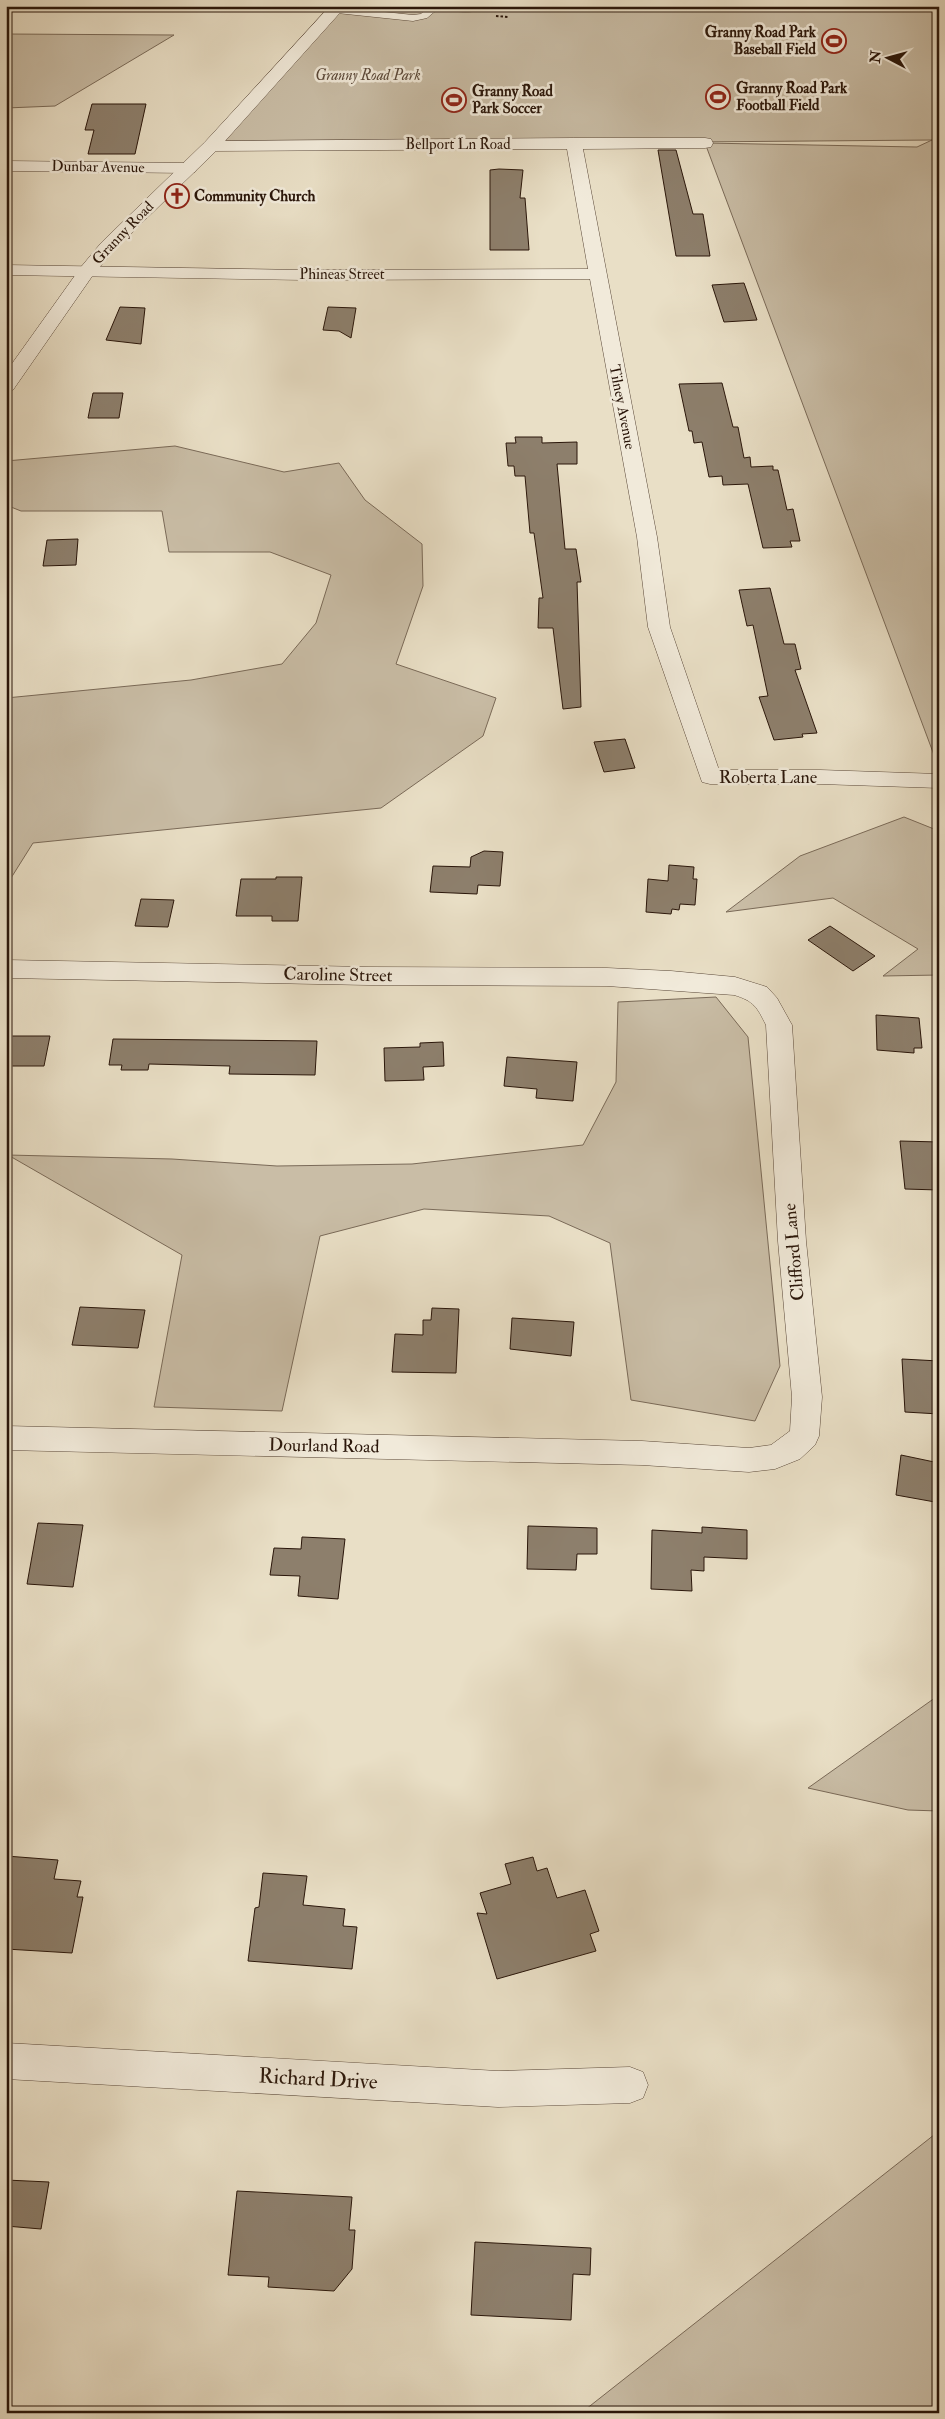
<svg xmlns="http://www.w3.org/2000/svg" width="945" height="2419" viewBox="0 0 945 2419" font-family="'IM FELL Double Pica',serif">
<rect width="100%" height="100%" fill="#e9dfc6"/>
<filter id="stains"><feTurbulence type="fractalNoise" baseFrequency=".004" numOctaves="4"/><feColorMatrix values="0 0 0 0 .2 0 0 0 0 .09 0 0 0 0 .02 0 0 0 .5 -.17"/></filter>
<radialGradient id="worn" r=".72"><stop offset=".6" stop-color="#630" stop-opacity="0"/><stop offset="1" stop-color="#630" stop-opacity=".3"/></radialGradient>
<path fill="#c9bda6" stroke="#7a6a58" d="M334,6h605v749h-5l-229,-612 212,4 15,-7 -721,6z
M6,34l168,1 -119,71 -49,2z
M175,446l109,26 55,-9 26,37 57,44 1,42 -27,78 100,34 -13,38 -102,72 -348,35 -27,43v-188l185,-18 91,-16 34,-41 15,-48 -61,-23h-101l-7,-41h-141l-15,-6v-44z
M904,817l35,14v144l-56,1 35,-27 -85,-51 -107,14 74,-56z
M716,997l32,40 32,329 -25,55 -124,-21 -21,-157 -61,-27 -125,-7 -104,27 -38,175 -128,-4 28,-152 -174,-100 164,4 105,7 135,-2 171,-19 33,-63 2,-80z
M939,1695v116l-31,-1 -100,-22z
M939,2131v282h-358z"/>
<path fill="#8d7f6c" stroke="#2a160a" d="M92,104h54l-11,50h-47l6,-24h-9z
M658,150h18l17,64h10l7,42h-34z
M499,169l24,1 -3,28h5l4,52h-39v-80z
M744,283l13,37 -33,2 -12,-37z
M120,307l25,1 -4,36 -35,-4z
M328,307l28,1 -5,30 -12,-7 -16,-1z
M722,383l11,44h5l6,31 6,-1 1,10 22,-1v4h5l9,40 6,-1 7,32h-10l2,6 -29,1 -15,-64 -25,1 -1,-9 -13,1 -7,-35 -8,1 -2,-12h-3l-10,-47z
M93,393h30l-4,25h-31z
M515,437h27v6l35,-1v22h-20l8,85h11l5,33h-4l4,125 -18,2 -10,-81h-15l1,-30h4l-9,-65h-4l-5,-57h-10l-1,-10h-6l-2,-23h10z
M78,539l-2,26 -33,1 4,-26z
M770,588l14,56h11l6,25 -6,1 22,63 -15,1 1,3 -29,3 -15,-43 9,-1 -15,-71 -6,1 -8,-36z
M625,739l10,29 -31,4 -10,-30z
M484,851l19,1 -3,34 -22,-1 -1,9 -47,-2 3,-26 37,1 1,-10z
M669,865l25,2 -1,12h4l-2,26 -15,-1 -1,6 -7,-1 -1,5 -25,-2 2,-33 20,2z
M276,877h26l-4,44h-26v-5h-36l5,-37h35z
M141,899l33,1 -6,27 -33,-1z
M830,926l45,30 -22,15 -45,-31z
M876,1015l43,3 3,30h-8v5l-37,-3z
M6,1036h44l-6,30h-38z
M113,1039l204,2 -2,34 -86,-1 1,-8 -81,-2 -1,6h-27l1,-5h-13z
M443,1042l1,24 -21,1 1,13 -39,1 -1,-33 36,-1v-4z
M507,1057l70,5 -4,39 -37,-3 1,-9 -33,-3z
M900,1141l39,1v48l-34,-1z
M80,1307l65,3 -7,38 -66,-3z
M432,1308l27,1 -3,64 -64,-1 3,-38 28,1v-15h8z
M512,1318l62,4 -3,34 -61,-7z
M902,1359l37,2v53l-34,-2z
M901,1455l38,8 -4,39 -39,-7z
M38,1523l45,2 -10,62 -46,-3z
M528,1526l69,2v26h-20l-1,16 -49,-1z
M702,1527l45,3v29l-43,-2v14l-13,-1 1,21 -41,-2 1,-59 50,3z
M302,1537l43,2 -7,60 -40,-3 2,-20 -30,-1 4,-27 27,1z
M6,1856l52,4 -4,19 27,2 -4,16h6l-11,56 -66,-4z
M533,1857l4,14 10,-3 10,30 28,-8 14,41 -9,3 6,17 -99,28 -20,-66 10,1 -7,-21 31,-9 -6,-20z
M263,1873l44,3 -4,29 42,4 -2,17 14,1 -5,42 -104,-8 7,-53 4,-1z
M6,2180l43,2 -8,47 -35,-3z
M237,2191l115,6 -3,33h6l-3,39 -18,22 -66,-4 1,-10 -41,-2z
M475,2242l116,6 -1,27 -17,-1 -2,46 -100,-5z"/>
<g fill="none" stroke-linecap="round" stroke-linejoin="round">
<defs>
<path id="service" d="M430,6h56c-13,10 -32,5 -47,2l-12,10 -14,3 -76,-8 -5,-3 5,-3 76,8 8,-1z"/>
<path id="minor" d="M574,138h131l6,1 2,4 -2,4 -6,1 -122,1 74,388 13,90 49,143h101l119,4v14l-119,-4h-110l-8,-2 -54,-155 -11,-90 -47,-258 -285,1 -299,-5v-10l299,5 283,-1 -21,-120 -356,2 -6,-1 -2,-4 2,-4 6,-1z
M6,161l183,2 6,1 2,4 -2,4 -6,1 -183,-2z
M6,960l362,7 239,1 64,3 64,6 32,10 10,11 15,27 14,216 16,156 -3,39 -4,9 -15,14 -25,10 -26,3 -107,-7 -636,-15v-24l636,15 107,7 22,-3 19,-14 2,-34 -14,-156 -12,-216c-9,-18 -12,-24 -32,-30l-127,-9 -239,-1 -362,-7z
M6,2043l492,28 132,-4 13,5 5,13 -5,13 -13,5 -132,4 -492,-28z"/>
<path id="tertiary" d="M330,6h16l-129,144 -104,101 -20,24 -80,115 -7,2v-20l75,-105 20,-24 104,-101z"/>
</defs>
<use href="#service" stroke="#5a4839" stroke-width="1"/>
<use href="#minor" stroke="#5a4839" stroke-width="1"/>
<use href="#tertiary" stroke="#5a4839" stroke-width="1"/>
<path stroke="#2a160a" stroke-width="2" stroke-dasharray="2.5 2" stroke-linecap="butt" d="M510,6l5,1
M496,16l12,1"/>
<use href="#service" fill="#f1eada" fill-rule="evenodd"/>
<use href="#minor" fill="#f1eada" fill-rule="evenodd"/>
<use href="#tertiary" fill="#f1eada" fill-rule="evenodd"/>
</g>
<defs>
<symbol id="stadium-ring" viewBox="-11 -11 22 22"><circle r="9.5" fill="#f1eada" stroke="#8f2418" stroke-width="1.5"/><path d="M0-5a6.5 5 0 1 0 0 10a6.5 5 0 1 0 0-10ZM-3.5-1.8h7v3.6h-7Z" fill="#8f2418"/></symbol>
<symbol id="church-ring" viewBox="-11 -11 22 22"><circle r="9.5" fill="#f1eada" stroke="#8f2418" stroke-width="1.5"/><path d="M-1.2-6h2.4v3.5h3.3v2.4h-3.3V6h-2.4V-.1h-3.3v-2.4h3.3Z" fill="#8f2418"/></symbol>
</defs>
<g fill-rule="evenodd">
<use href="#stadium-ring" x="820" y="27" width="28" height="28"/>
<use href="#stadium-ring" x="704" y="83" width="28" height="28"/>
<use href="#stadium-ring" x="440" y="86" width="28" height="28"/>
<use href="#church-ring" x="163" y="182" width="28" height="28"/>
</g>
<g text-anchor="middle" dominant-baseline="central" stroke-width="5" stroke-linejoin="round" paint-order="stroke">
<g font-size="15" font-weight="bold" fill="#2a160a" stroke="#f1eada" text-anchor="start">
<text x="816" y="32" text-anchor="end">Granny Road Park<tspan x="816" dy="17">Baseball Field</tspan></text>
<text x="736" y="88">Granny Road Park<tspan x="736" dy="17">Football Field</tspan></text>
<text x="472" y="91">Granny Road<tspan x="472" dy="17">Park Soccer</tspan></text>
<text x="194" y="196">Community Church</text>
</g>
<g font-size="15" font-style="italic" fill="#5a4839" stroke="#f1eada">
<text x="368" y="75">Granny Road Park</text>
</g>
<g font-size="15" fill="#2a160a" stroke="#f1eada">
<text x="458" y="144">Bellport Ln Road</text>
<text transform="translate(98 167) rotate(1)">Dunbar Avenue</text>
<text transform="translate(123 233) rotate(-46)">Granny Road</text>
<text x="342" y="274">Phineas Street</text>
<text transform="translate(622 407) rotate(79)">Tilney Avenue</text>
</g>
<g font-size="18" fill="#2a160a" stroke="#f1eada">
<text x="768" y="777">Roberta Lane</text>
<text transform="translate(338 975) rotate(1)">Caroline Street</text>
<text transform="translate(794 1252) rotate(-95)">Clifford Lane</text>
<text transform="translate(324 1446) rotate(1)">Dourland Road</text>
</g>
<g font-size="21" fill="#2a160a" stroke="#f1eada">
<text transform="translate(318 2079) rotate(3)">Richard Drive</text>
</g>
</g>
<rect width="945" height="2419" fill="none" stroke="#e9dfc6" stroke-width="25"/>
<rect x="8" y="8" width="930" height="2404" fill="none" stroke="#2a160a" stroke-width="2.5"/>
<rect x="12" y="12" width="920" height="2394" fill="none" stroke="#2a160a"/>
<g transform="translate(888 58) rotate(276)" stroke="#f1eada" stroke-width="4" paint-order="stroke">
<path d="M0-4L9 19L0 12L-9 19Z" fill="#2a160a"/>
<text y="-8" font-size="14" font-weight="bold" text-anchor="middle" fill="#2a160a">N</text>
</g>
<rect width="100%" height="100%" filter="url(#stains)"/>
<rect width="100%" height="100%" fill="url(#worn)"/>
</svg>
